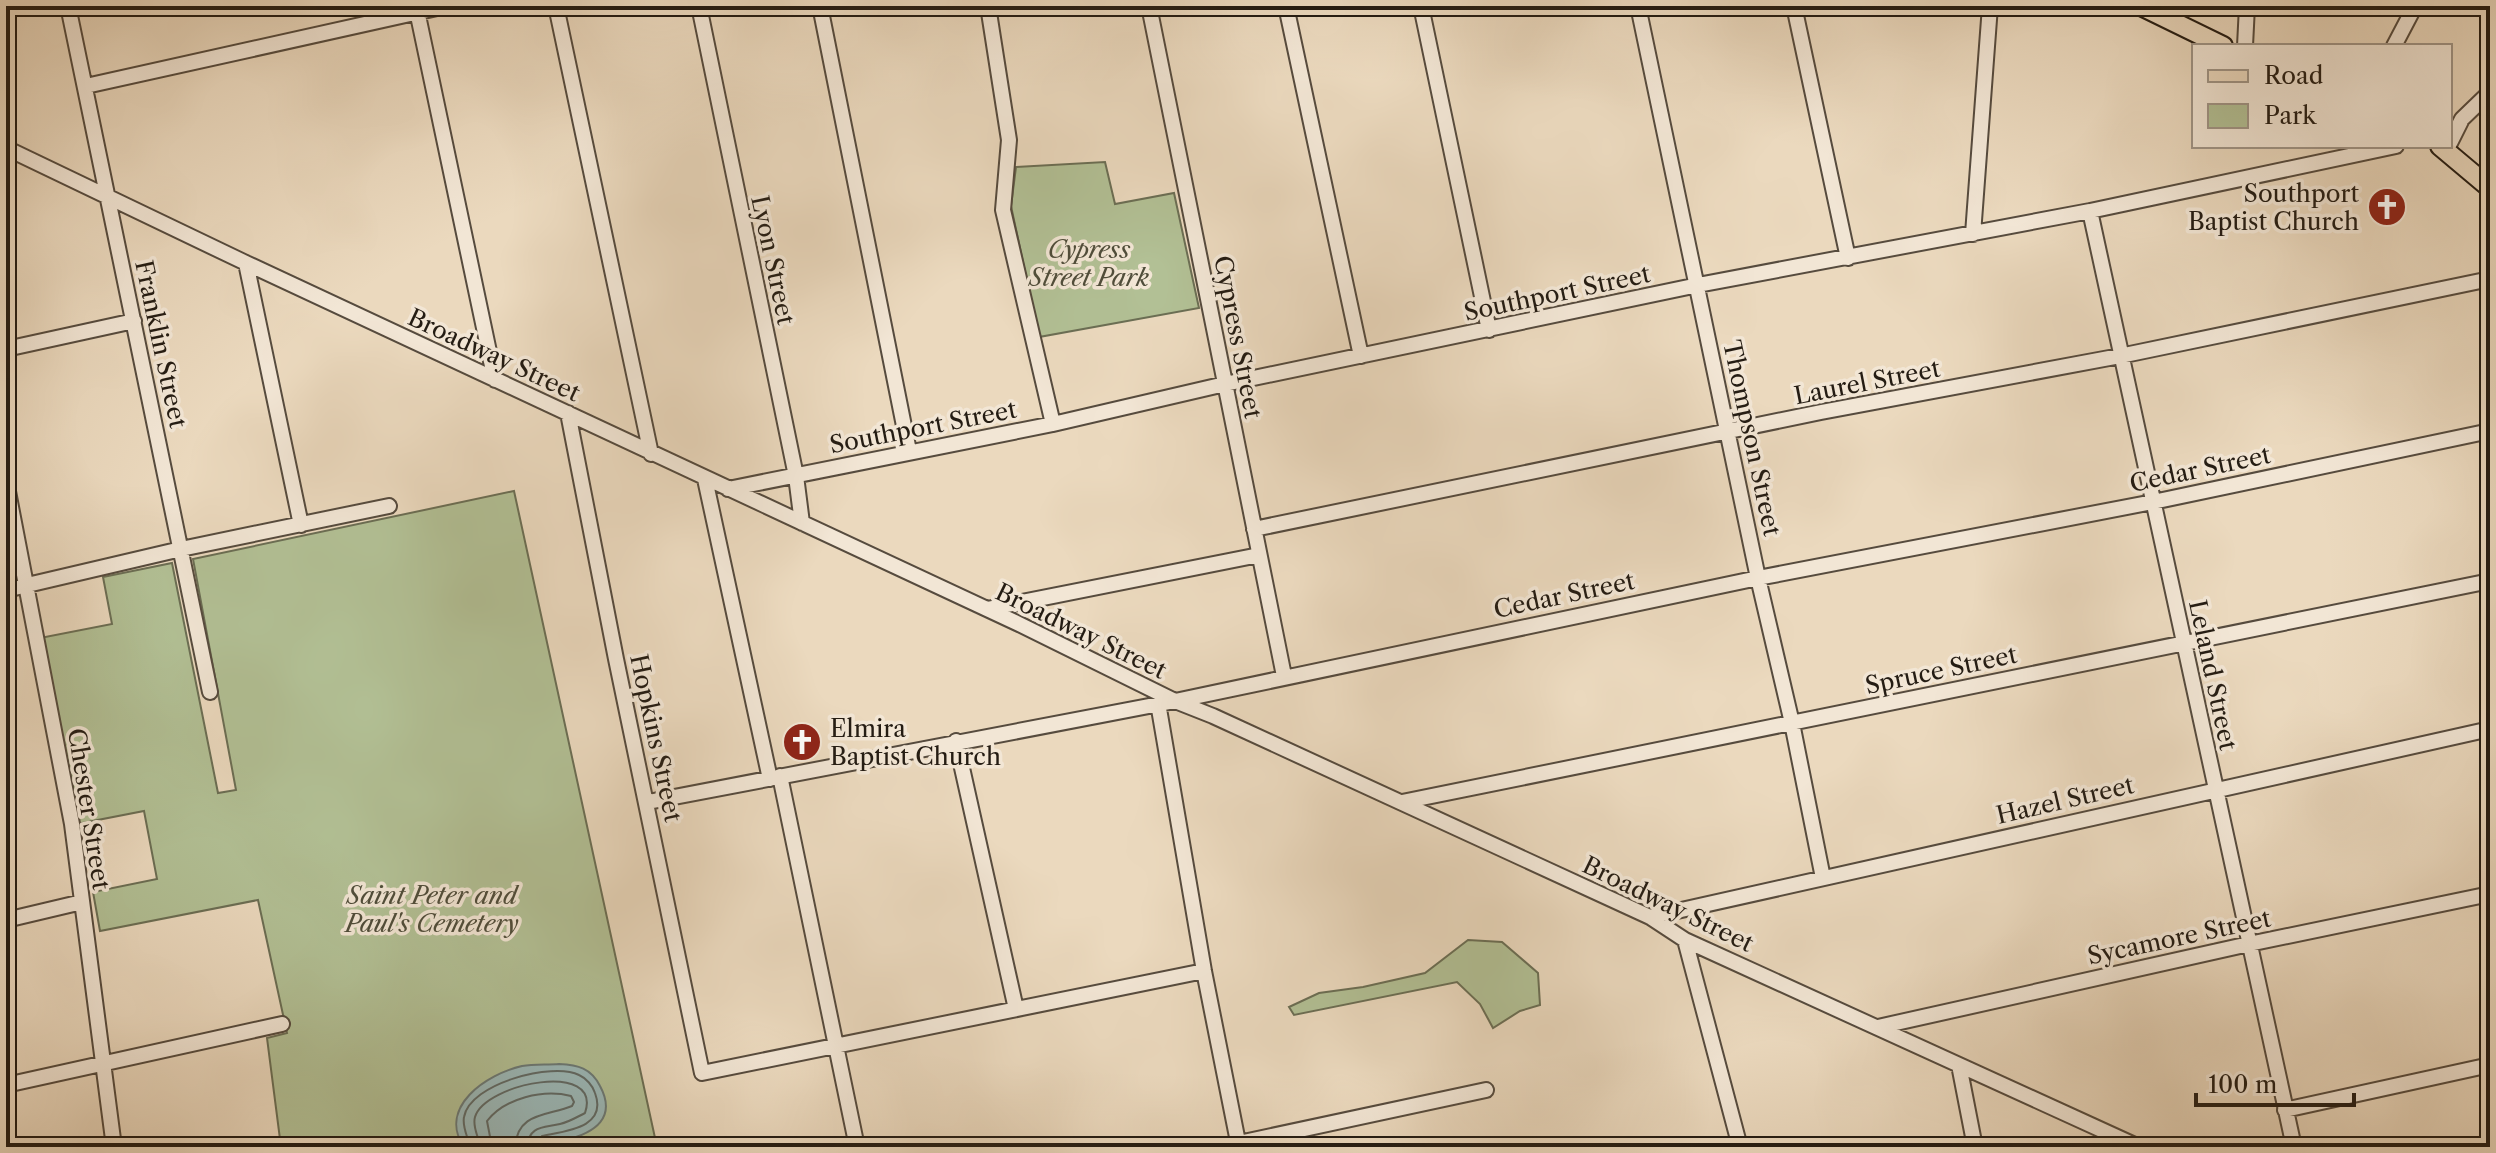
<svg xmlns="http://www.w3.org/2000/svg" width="2496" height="1153" viewBox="0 0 2496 1153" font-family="'Libre Caslon Text',serif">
<rect width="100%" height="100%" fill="#ebd9be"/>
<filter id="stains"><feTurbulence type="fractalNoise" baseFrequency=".0025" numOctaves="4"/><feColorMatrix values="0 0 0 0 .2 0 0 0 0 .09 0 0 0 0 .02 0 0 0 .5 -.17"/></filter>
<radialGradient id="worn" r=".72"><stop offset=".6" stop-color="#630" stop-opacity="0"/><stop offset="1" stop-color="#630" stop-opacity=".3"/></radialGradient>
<path fill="#b2c095" stroke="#6b6e54" stroke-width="2" d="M1105,162l10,42 59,-11 25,115 -160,29 -28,-131 5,-39z
M514,491l143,656h-376l-14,-109 20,-5 -29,-133 -158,31 -7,-39 64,-13 -13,-68 -67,13 -37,-186 72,-14 -9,-47 69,-14 46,230 18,-3 -43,-231z
M1468,940l34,2 36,31 2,32 -20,6 -27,17 -13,-24 -23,-22 -163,33 -5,-8 30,-14 44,-6 62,-14z"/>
<path fill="#9bb9b9" stroke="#6b7a77" stroke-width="2" d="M559,1064c19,1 32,4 41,22 36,67 -102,61 -136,61 -27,-40 23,-73 58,-81 12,-2 25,-1 37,-2z"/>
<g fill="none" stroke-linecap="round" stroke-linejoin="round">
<path stroke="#606a66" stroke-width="2" d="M470,1147c-2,-10 -8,-20 -6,-30 6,-34 89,-55 115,-42 7,3 14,11 16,18 13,35 -30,38 -53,43l-5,11
M480,1147c-1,-10 -8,-20 -5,-30 10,-34 128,-57 110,-4 -8,4 -16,9 -25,11 -16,4 -31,1 -33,23
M492,1147l-5,-26c18,-23 56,-32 84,-25l3,6 -2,4c-24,10 -55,6 -57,41"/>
<defs>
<path id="minor" d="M68,6l142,686
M416,6l79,374
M556,6l95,448
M699,6l97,470 6,47
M820,6l89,445
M988,6l21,134 -6,70 50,214
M1149,6l135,670
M1286,6l75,350
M1421,6l68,324
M1638,6l120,572 34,145 31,155
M1794,6l54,252
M2245,46l2,-40
M2394,46l21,-40
M86,86l360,-80
M2450,143l12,-24 28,-27
M6,148l240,115 773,361 156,77 38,15 437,201 35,23 454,207
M2090,211l204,936
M1973,234l17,-228
M246,263l55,262
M6,349l128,-28
M568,413l48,246 86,414 502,-102
M705,479l65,300
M6,481l66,343 42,323
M728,489l325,-65 172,-40 473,-99 392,-74 306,-65
M1254,529l567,-117 299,-56 370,-77
M6,590l175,-41 208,-43
M987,609l272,-54
M1158,703l46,268 35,176
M956,741l60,268
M780,776l77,371
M648,802l527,-101 583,-123 395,-76 337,-71
M1402,802l1088,-221
M1650,917l840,-188
M6,920l76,-18
M1685,940l55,207
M1878,1027l371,-83 241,-50
M1959,1065l16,82
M6,1085l276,-61
M2285,1110l205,-45
M1220,1147l266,-57"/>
<path id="major" d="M2141,6l82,40
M2440,146l50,42"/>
</defs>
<use href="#minor" stroke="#564b3e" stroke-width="18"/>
<use href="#major" stroke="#241c13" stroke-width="22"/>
<use href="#minor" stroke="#f2e6d5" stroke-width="14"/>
<use href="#major" stroke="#ebd9be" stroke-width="18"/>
</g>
<defs>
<symbol id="church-disc" viewBox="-11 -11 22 22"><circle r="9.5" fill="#8f2418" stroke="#f2e6d5"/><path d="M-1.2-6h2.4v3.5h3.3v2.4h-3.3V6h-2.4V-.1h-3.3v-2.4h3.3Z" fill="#fff"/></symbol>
</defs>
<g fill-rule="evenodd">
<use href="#church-disc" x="2365" y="185" width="44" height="44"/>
<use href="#church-disc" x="780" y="720" width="44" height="44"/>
</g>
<g text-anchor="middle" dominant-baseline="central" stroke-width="7" stroke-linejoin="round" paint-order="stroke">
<g font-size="24" fill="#241c13" stroke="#f2e6d5" text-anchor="end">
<text x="2359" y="193">Southport<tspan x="2359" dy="28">Baptist Church</tspan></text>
<text x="830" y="728" text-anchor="start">Elmira<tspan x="830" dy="28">Baptist Church</tspan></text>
</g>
<g font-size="24" font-style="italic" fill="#4f4d3a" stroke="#f2e6d5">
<text x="1089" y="249">Cypress<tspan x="1089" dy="28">Street Park</tspan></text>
<text x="432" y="895">Saint Peter and<tspan x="432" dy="28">Paul's Cemetery</tspan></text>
</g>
<g font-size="24" fill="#241c13" stroke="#f2e6d5">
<text transform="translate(773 260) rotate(78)">Lyon Street</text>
<text transform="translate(1557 293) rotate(-12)">Southport Street</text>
<text transform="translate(1238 337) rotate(79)">Cypress Street</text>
<text transform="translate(161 344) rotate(78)">Franklin Street</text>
<text transform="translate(494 355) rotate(25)">Broadway Street</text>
<text transform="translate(1867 382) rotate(-11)">Laurel Street</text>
<text transform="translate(923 427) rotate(-11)">Southport Street</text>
<text transform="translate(1752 438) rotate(78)">Thompson Street</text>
<text transform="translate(2200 469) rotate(-12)">Cedar Street</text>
<text transform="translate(1564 595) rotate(-12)">Cedar Street</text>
<text transform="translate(1081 631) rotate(26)">Broadway Street</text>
<text transform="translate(1941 670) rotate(-12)">Spruce Street</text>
<text transform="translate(2213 675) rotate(78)">Leland Street</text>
<text transform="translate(656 738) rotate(78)">Hopkins Street</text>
<text transform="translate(2065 800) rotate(-13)">Hazel Street</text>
<text transform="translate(89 809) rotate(81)">Chester Street</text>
<text transform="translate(1668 904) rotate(26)">Broadway Street</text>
<text transform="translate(2179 937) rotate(-12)">Sycamore Street</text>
</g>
</g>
<rect width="2496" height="1153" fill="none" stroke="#ebd9be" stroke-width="32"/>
<rect x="8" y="8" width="2480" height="1137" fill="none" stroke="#241c13" stroke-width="4"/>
<rect x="16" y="16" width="2464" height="1121" fill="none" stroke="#241c13" stroke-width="2"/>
<rect x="2192" y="44" width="260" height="104" fill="#f2e6d5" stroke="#a09587" stroke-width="2"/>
<rect x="2208" y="70" width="40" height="12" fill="#ebd9be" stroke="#a09587" stroke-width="2"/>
<text x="2264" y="84" font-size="24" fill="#241c13">Road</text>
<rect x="2208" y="104" width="40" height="24" fill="#b2c095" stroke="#a09587" stroke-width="2"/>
<text x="2264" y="124" font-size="24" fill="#241c13">Park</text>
<path d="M2196 1093v12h158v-12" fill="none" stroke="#241c13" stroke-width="4"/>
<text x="2208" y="1093" font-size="24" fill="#241c13" stroke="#f2e6d5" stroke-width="6" paint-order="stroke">100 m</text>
<rect width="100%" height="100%" filter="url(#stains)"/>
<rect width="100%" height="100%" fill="url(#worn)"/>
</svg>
